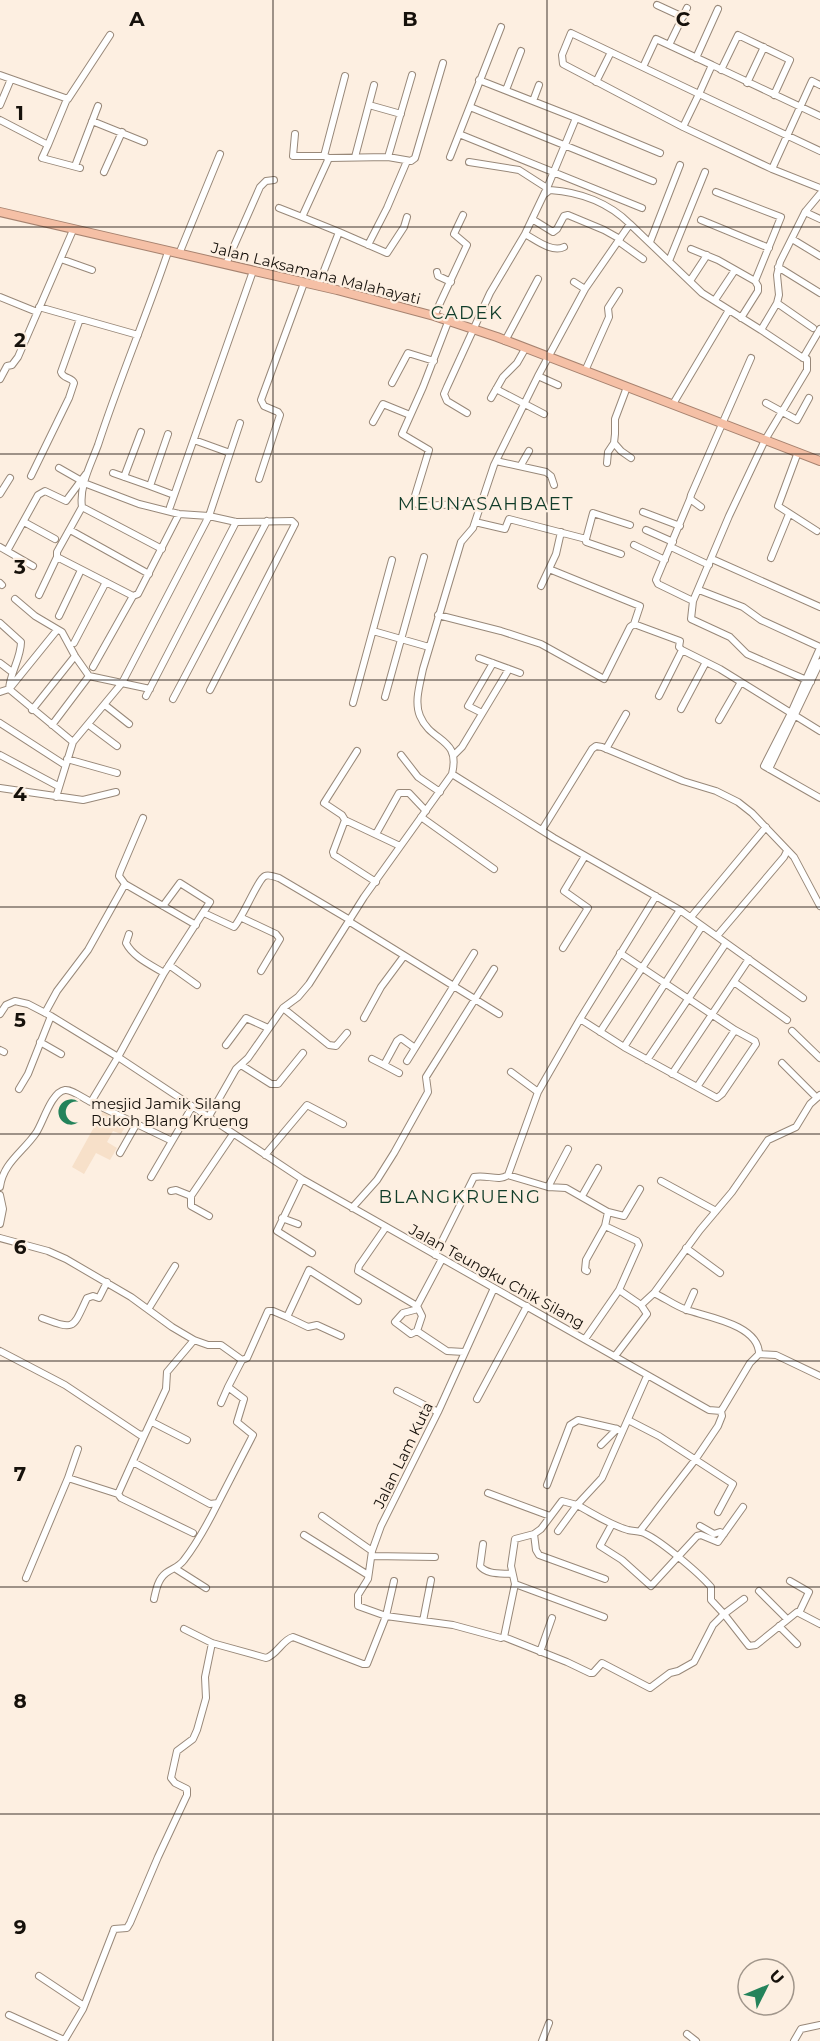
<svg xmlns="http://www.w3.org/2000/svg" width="820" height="2041" viewBox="0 0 820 2041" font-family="Montserrat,sans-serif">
<rect width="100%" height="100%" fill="#fdefe1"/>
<path fill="#f7e0c9" d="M104,1109l25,11 -8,14 -8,-3 -6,11 10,6 -7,12 -14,-7 -12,21 -12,-7z"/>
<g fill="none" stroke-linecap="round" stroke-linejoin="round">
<defs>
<path id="minor" d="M657,5l26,12
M669,45l18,-37
M696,58l22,-49
M643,67l13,-28 56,26
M721,70l17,-35 52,25 -16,35
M0,75l68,24 42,-64
M479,80l97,38 -31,75
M596,82l15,-30
M747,83l17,-36
M820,85l-8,-4 -40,88 48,19
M506,90l15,-39
M533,101l6,-16
M0,105l11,-26
M369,105l32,9
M470,107l183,74
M820,116l-108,-51 -13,29 121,57
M576,118l84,35
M0,120l48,25 19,-46
M92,121l52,21
M683,127l-120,-63 -1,-9 9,-22 128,61 -16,33 89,42
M295,134l-2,22h31l5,2 59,-1 23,4 4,-3 28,-95
M459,134l183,74
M48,145l-6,13 38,10
M324,156l21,-80
M355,157l19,-72
M388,157l24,-82
M450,157l51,-130
M469,162l50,8 28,18
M75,166l23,-60
M104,172l18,-40
M716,192l65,25 -26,64 3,5v5l-17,27
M279,208l23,9 27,-59
M805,212l15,7
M302,217l37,15 -21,54
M532,219l21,13 4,-3 7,-13 4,-1 36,15 16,9
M701,220l68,28
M630,224l72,69 59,37 16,-27 2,-8 -2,-20 3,-13 25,-50 15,-18
M339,232l48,21 17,-26 3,-10
M525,234c11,6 27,19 39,13
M792,239l28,17
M618,241l25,18
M650,242l30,-77
M368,245l19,-37 20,-47
M691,249l27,11 37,21
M179,254l41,-100
M61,259l31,11
M669,261l36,-89
M226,264l34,-77 6,-6 8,-1
M778,267l42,26
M437,272l1,4 13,6
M690,281l17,-26
M0,297l37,15
M715,300l20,-30
M777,303l36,25
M39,307l99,28
M434,316l33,-71 -13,-11 9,-19
M448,322l-25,65 -21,47 27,16 -15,49 1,4 6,3 61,-3
M761,330l42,28 17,-29
M505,341l33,-62
M803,358l4,1v11l-42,70 -36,76 -36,85 -2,18 39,18 17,17 64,28
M585,371l24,-54 -1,-9 11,-17
M538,376l20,9
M0,379l7,-13 5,-1 6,-8 55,-127
M392,383l16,-30 26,8
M496,389l48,25
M491,398l12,-21 14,-14 8,-14
M766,403l31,17 12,-22
M673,404l56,-94
M467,413l-20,-12 -3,-7 3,-7 43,-94 35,-59 20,-42v2l5,-4c30,2 59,13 80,34l-45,65
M373,422l10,-18 27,11
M168,434l-18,52 24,9
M194,440l36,13
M614,443l7,8 10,7
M798,452l-20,54 39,25
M496,461l50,11 5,4 3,9
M607,463l1,-11 6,-9 1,-9v-15l12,-32
M521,465l8,-14
M59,468l21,12
M113,473l37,13
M31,476l38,-78 5,-15c-2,-6 -11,-4 -13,-11l19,-53
M124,477l17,-45
M259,479l21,-64 -2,-3 -14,-6 -3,-6 43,-117
M84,483l55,21 40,10 30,2 27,6 56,-1 3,3 -85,166
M0,494l10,-16
M690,499l-34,81 2,4 35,17
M82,507l-25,45v5l76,39
M170,507l83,-236
M701,507l-11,-8 1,-4 60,-137
M643,512l37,14
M24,522l31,17
M475,522l30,7 4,-10 77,20 7,-26 37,12
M70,530l79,44
M646,530l27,12
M586,539v3l35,12
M634,545l31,15
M0,547l33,19
M671,547l38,18
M162,549l-80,-42c-3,-21 9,-43 16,-62 21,-65 48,-128 70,-193
M7,551l31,-56 7,-4 21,10 20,-27
M771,558l18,-44
M712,559l108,48
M549,569l91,37 -6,18
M0,583l2,2
M541,586l15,-32 5,-22
M699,590l44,17 18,13 59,27
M39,595l18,-38
M15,599l20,17 27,16 13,24 14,20 61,13
M438,615l63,16 40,13 63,35 26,-52 4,-3 46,17 -1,6 3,3 38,19 100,62
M59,616l22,-46
M0,623l21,19c0,16 -11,31 -12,47
M373,631l56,16
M74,643l32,-61
M820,648l-29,65 -27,53 56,32
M479,658l41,15
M0,663l12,9
M93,667l40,-71 5,-2 41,-80
M10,688l47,-58
M9,689l64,53 -17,55
M0,692l9,-3
M146,696l90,-174
M659,696l23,-46
M385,697l39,-140
M173,699l94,-178
M353,703l39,-143
M105,705l24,19
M681,709l25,-47
M32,710l43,-54
M482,713l-14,-7 25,-43
M719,720l22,-38
M0,723l65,42
M52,725l37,-49
M89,725l28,21
M73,742l49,-59 87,-167 31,-93
M606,749l20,-35
M357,751l-33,52 18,12 3,5 -12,32 1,3 42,27
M0,755l58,31
M401,755l17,22 22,15
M454,755l8,-8 47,-78
M67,759l50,14
M769,769l51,-107
M452,774l102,64 126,72 123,88
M0,788l83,12 33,-8
M421,817l73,52
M143,818l-23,54 -1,4 6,8 71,41
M345,820l55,26
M542,830l50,-81 4,-3 6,1 81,34 33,10 22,11 14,11 42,44 26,49
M376,834l23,-41h10l17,18
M163,906l17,-23 30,19 -46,71 -46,84 -27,45 81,39
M204,913l30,14c9,-10 24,-48 31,-51 4,-2 10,1 14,2l71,42
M691,917l75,-90
M242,918l34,16 4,5 -19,32
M350,922l149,92
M129,934l-3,9c7,14 25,22 38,30
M717,936l67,-79 3,-6
M563,948l25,-40 -24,-17 21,-35
M169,965l28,20
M734,982l53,38
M283,1008l46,37 7,1 11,-13
M45,1013l12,-22 31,-41 37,-66
M0,1014l6,-9 9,-4 13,3 23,12 67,41 184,122 407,231 12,1 2,-3 27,-45 9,-9 17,1 44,21
M364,1018l17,-31 23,-31
M580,1019l44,28 93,51 5,-4 34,-50 -1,-3 -20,-11 -115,-77
M792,1031l28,27
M600,1032l80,-122
M40,1042l21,12
M226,1045l20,-27 22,10
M624,1047l78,-121
M0,1050l4,2
M372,1059l12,6
M647,1060l79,-117
M407,1061l67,-108
M782,1063l35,35
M241,1065l30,19h7l25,-31
M511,1072l27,20
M399,1073l-15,-8 13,-24 4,-3 14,10
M672,1074l77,-115
M697,1087l38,-57
M19,1089l9,-15 23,-58
M208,1118l28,-49 12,-11 35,-50 15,-11 11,-13 55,-87 88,-123c9,-37 -21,-31 -32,-58 -6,-14 0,-32 3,-47l38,-127 12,-14 21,-63 44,-89 47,-87 -11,-7
M120,1153l17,-30
M265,1155l42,-50 36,19
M508,1175l30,-83 42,-73 76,-123
M151,1177l41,-70
M302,1179l-25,52 35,22
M661,1181l55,30
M0,1187c3,-24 23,-35 36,-54 7,-10 15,-41 29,-43 7,-1 19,9 26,12
M548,1187l20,-38
M171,1191l5,-1 15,6 42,-62
M0,1195l3,14 -3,15
M191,1196v10l18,10
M582,1196l16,-28
M352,1208l25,-28 17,-27 34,-61 -2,-15 68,-108
M608,1212l16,4 16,-27
M282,1218l16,6
M386,1227l-27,39 -1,5 59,35
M0,1238l48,13 18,8 65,38 41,30 22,13 14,5h13l21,15 -14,27 16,12 -7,23 16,13 -35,68 -8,1 -77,-42
M686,1248l34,25
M435,1255l39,-78c12,-3 25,5 34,-2l40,12 18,1 42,24 -3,14 32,15 2,4 -20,45 -34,49
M587,1271l-2,-1 1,-10 19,-34
M494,1288l-56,124 -57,114 -9,25 -4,28 -10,16v11l28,10 67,9 48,13 3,-1 11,-53 -4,-18 4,-27 19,-5 7,-5 21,-28 15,4 25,-27 45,-102
M619,1290l22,15 13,-12 46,-63 32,-38 36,-52 28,-13 14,-23 10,-9
M654,1293c11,5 21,13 33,17 21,7 72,15 72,44
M149,1308l26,-42
M418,1309l-15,4 -8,9 16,12 6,-3 5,-15 -5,-10 25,-47
M686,1310l8,-18
M42,1318c33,12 30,12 45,-20l6,-2 6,2 8,-16
M417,1331l30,20 17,1
M341,1336l-24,-11 -9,2 -21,-10 22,-47 49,31
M0,1351l65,34 75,50 5,-1 21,-45 1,-17 27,-32
M615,1356l32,-42 -6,-9
M242,1360l5,-2 21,-47h5l14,6
M397,1391l41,21
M477,1399l50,-93
M221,1403l7,-16
M628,1420l31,16 74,48 -15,28
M152,1422l35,18
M145,1434l-27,60 3,4 72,35
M601,1445l16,-16
M68,1478l10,-29
M547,1485l23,-60 8,-5 39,9 5,3
M488,1493l62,23
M322,1516l50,35
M612,1524l-12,22 22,14 29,26 46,-50 4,-1 17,7 25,-35
M700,1526l14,8 6,-2 4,2
M640,1531l55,-71 23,-34 4,-10 -1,-5
M534,1534l2,16 3,5 66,24
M304,1535l64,40
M483,1544l-3,22c7,9 21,7 32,8
M372,1556l63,1
M176,1569l30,19
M26,1578l42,-100 50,16
M790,1581l19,11 -10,21
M515,1584l89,33
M759,1591l28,28
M154,1599c2,-9 4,-20 12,-26 7,-5 13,-6 18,-13 14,-18 24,-37 34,-57
M744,1599l-20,15 25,32 7,-1 41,-33 23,12
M423,1621l8,-41
M779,1626l18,18
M184,1629l28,14 54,15c11,-3 16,-18 27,-21l70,27h4l19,-48 8,-35
M504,1637l63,25 23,11h3l9,-10 48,25 20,-15 8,-2 16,-9 19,-37 11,-11 -13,-14v-13c-11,-13 -54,-50 -70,-55 -4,-1 -9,-1 -13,-2 -18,-5 -34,-16 -51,-25l-19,26
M540,1652l12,-34
M39,1976l45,30
M9,2015l55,25
M687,2034l9,7
M64,2041l19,-32 30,-77 1,-3 13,-1 3,-5 28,-66 29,-62v-6l-12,-6 -4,-5 6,-27 16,-12 4,-9 9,-32 -1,-21 7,-34
M542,2041l7,-18
M794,2041l7,-12 19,-4"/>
<path id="highway" d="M0,212l337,78 97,26 63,21 323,124"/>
</defs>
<use href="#minor" stroke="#988879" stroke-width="8"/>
<use href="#highway" stroke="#a78370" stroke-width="10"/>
<use href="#minor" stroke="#fff" stroke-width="6"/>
<use href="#highway" stroke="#f5c0a6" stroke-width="8"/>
</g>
<path fill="none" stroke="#16110b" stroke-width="1.5" stroke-opacity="0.55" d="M273,0v2041M547,0v2041M0,227h820M0,454h820M0,680h820M0,907h820M0,1134h820M0,1361h820M0,1587h820M0,1814h820"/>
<defs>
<symbol id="mosque-bare" viewBox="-9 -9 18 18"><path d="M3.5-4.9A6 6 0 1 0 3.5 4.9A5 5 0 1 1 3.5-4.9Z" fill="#24835b" stroke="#fdefe1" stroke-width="2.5" paint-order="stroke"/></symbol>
</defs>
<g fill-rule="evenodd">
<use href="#mosque-bare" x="52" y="1093" width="38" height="38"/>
</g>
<g text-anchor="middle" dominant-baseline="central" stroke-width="4.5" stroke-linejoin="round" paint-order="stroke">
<g font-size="15" fill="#16110b" stroke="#fdefe1">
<text transform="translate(316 273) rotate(14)">Jalan Laksamana Malahayati</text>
<text transform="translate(497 1276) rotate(29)">Jalan Teungku Chik Silang</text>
<text transform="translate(403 1455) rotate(-64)">Jalan Lam Kuta</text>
</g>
<g font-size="15" fill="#16110b" stroke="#fdefe1" text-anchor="start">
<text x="91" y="1103">mesjid Jamik Silang<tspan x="91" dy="17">Rukoh Blang Krueng</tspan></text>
</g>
<g font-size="18" letter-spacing="1.5" fill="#103c29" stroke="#fdefe1">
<text x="467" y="313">CADEK</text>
<text x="486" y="504">MEUNASAHBAET</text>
<text x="460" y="1197">BLANGKRUENG</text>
</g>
</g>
<g font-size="20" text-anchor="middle" font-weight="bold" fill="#16110b" stroke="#fdefe1" stroke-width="4.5" stroke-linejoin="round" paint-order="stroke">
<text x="137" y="26">A</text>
<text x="410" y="26">B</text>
<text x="683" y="26">C</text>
<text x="20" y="120">1</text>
<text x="20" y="347">2</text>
<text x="20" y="574">3</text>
<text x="20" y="801">4</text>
<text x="20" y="1027">5</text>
<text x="20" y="1254">6</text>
<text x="20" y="1481">7</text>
<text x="20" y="1708">8</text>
<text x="20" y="1934">9</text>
</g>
<g transform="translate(766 1987) rotate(47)"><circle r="28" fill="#fdefe1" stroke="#a1968b" stroke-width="1.5"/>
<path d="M0-4.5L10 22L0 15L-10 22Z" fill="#24835b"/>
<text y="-9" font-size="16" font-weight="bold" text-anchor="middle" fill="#16110b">U</text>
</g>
</svg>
